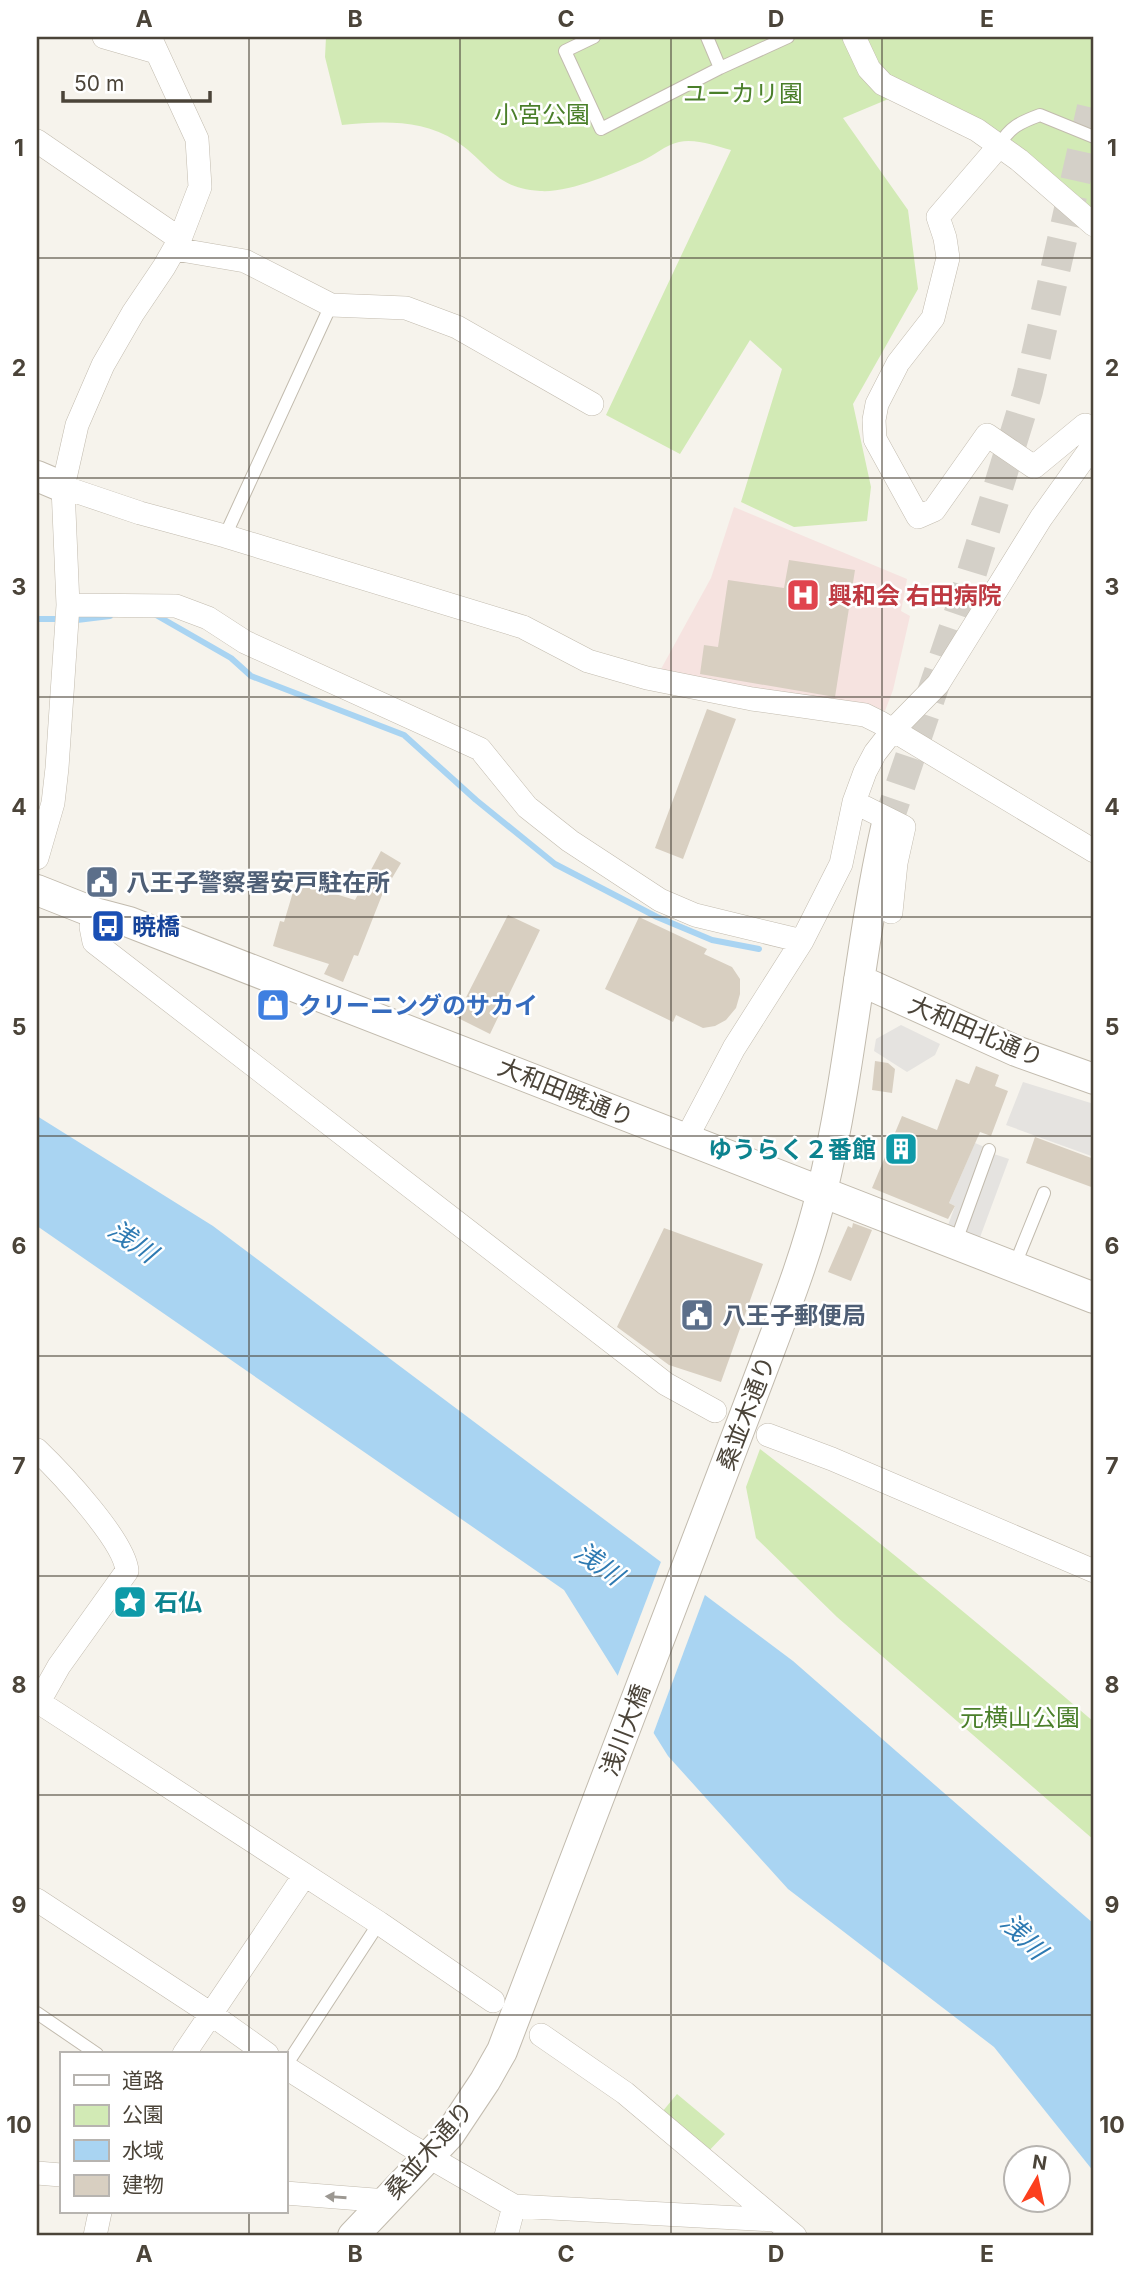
<svg xmlns="http://www.w3.org/2000/svg" width="1131" height="2273" viewBox="0 0 1131 2273" font-family="Inter,'Noto Sans JP',sans-serif">
<rect width="100%" height="100%" fill="#f6f3ec"/>
<path fill="#f6e3e0" d="M734,507l173,72 -6,32 9,5 -17,74 -8,21 -15,-6 -165,-22 -44,-14 50,-91z"/>
<path fill="#d2eab5" d="M326,37h768v179l-184,-126 -67,28 65,92 10,79 -65,115 18,83 -4,34 -73,6 -53,-25 41,-133 -32,-29 -70,114 -74,-39 125,-265c-15,-4 -36,-12 -52,-8 -14,3 -24,13 -37,19 -28,12 -72,32 -102,30 -46,-3 -50,-27 -84,-50 -34,-22 -75,-20 -114,-16l-17,-68z
M760,1449c115,88 225,180 334,273v118l-257,-223 -81,-79 -10,-51z
M677,2094l48,40 -21,22 -47,-38z"/>
<path fill="#e5e3e0" d="M901,1025l39,19 -5,11 -28,17 -33,-21 2,-12z
M1023,1082l71,22v53l-88,-32z
M975,1143l19,8v3l15,5 -30,81 -32,-12 8,-22 -6,-3z"/>
<path fill="#a9d4f2" d="M37,1116l176,110 580,435 301,263v248l-100,-125 -206,-158 -120,-133 -104,-166 -527,-364z"/>
<path fill="#f6f3ec" d="M662,1559l44,33 -54,145 -36,-57z"/>
<g fill="none" stroke-linecap="round" stroke-linejoin="round">
<path stroke="#a9d4f2" stroke-width="6" d="M156,615l75,43 20,18 153,59 72,65 79,64 102,53 55,23 47,9
M37,619h18
M77,620l33,-4"/>
</g>
<path fill="#d8cfc1" d="M789,560l66,10 -20,127 -135,-23 4,-29 14,2 10,-67 56,8z
M707,709l29,10 -53,140 -28,-11z
M381,851l20,12 -19,32 -24,61 -4,-1 -11,27 -19,-8 5,-10 -56,-18 7,-25 4,1 12,-40 59,18z
M508,915l32,15 -50,104 -34,-17z
M639,917l68,32 -3,5 28,13 8,12v15l-4,14 -10,12 -11,6 -12,2 -27,-13 -3,7 -68,-33z
M875,1061l13,2 7,6 -3,24 -20,-3z
M976,1066l23,9 -4,11 13,5 -17,45 -11,-4 -31,71 6,3 -7,13 -76,-31 30,-72 35,14 19,-51 13,5z
M1035,1137l59,22v29l-68,-25z
M853,1223l19,7 -21,51 -23,-9 20,-46 4,2z
M664,1228l99,36 -42,118 -52,-17 -52,-38z"/>
<g fill="none" stroke-linecap="round" stroke-linejoin="round">
<path stroke="#d4d0c8" stroke-width="30" stroke-dasharray="30 15" stroke-linecap="butt" d="M886,828l78,-230 64,-207 66,-293"/>
<defs>
<path id="service" d="M594,37l-29,14 36,78 119,-61 68,-31
M707,37l13,31
M999,146c10,-19 22,-24 41,-31l54,22
M225,536l106,-231
M955,1244l34,-94
M1014,1267l30,-74
M37,2013l60,41
M285,2067l94,-144"/>
<path id="minor" d="M104,37l52,15
M854,37l15,32 14,15 94,46 42,30 75,65
M37,141l143,98
M999,146l-61,71 7,21 3,20 -15,60 -35,45 -21,41 -3,16 1,19 43,78 16,-7 53,-75 47,32 51,-42 9,3
M175,249l70,12 86,44 75,3 51,19 135,77
M63,487l77,26 85,23 298,91 65,34 59,17 105,21 113,16 16,8 213,128
M68,605l108,1 32,12 37,24 235,107 47,58 43,34 90,59 35,15 107,26
M854,802l50,25 -8,36 -5,49
M37,858l16,-55 4,-35 11,-163 -5,-118 14,-62 26,-60 30,-52 31,-46 16,-28 20,-52 -3,-48 -47,-102
M95,913l-4,14 3,15 572,442 49,27
M686,1139l48,-91 68,-107 39,-77 13,-62 11,-30 10,-19 18,-23 45,-46 103,-166 53,-74
M768,1435l64,24 262,112
M37,1450c23,22 88,91 90,121l-68,95 -22,39
M37,1701l342,222 114,78
M37,1900l174,114 56,40
M541,2035l84,58 170,143
M184,2054l120,-178
M285,2067l122,77 107,62 262,14
M37,2173l24,2
M285,2193l102,8
M95,2236l5,-24
M506,2236l8,-30"/>
<path id="tertiary" d="M37,476l26,11
M37,890l58,23 34,9 965,376
M859,980l157,71 78,28
M353,2236l96,-101 36,-54 17,-30 257,-673c23,-61 48,-123 63,-187 29,-119 37,-243 64,-363"/>
</defs>
<use href="#service" stroke="#c2bbae" stroke-width="14"/>
<use href="#minor" stroke="#c2bbae" stroke-width="24"/>
<use href="#tertiary" stroke="#c2bbae" stroke-width="32"/>
<use href="#service" stroke="#fff" stroke-width="12"/>
<use href="#minor" stroke="#fff" stroke-width="23"/>
<use href="#tertiary" stroke="#fff" stroke-width="30"/>
</g>
<defs><path id="oneway-solid" d="M-6-.8H1V-3.2L6.5 0L1 3.2V.8H-6Z" transform="scale(1.75)"/></defs>
<use fill="#9c9892" href="#oneway-solid" transform="translate(336 2197) rotate(-176)"/>
<path fill="none" stroke="#4b4439" stroke-width="2" stroke-opacity="0.55" d="M249,37v2017M460,37v2199M671,37v2199M882,37v2199M37,258h1057M37,478h1057M37,697h1057M37,917h1057M37,1136h1057M37,1356h1057M37,1576h1057M37,1795h1057M37,2015h1057M249,2212v24"/>
<defs>
<symbol id="hospital-square" viewBox="-11 -11 22 22"><rect x="-9" y="-9" width="18" height="18" rx="4" fill="#e0444e" stroke="#fff"/><path d="M-5-5h3v3.5h4V-5h3V5h-3V1.5h-4V5h-3Z" fill="#fff"/></symbol>
<symbol id="civic-square" viewBox="-11 -11 22 22"><rect x="-9" y="-9" width="18" height="18" rx="4" fill="#5c6f8a" stroke="#fff"/><path d="M-.6-6.5H3V-4.5H.6V-3L4-1V1h2V6H-6V1h2V-1L-.6-3ZM-1.2 2.5V6h2.4V2.5Z" fill="#fff"/></symbol>
<symbol id="bus-square" viewBox="-11 -11 22 22"><rect x="-9" y="-9" width="18" height="18" rx="4" fill="#1a4fb4" stroke="#fff"/><path d="M-5-6H5V4H4V6H2V4H-2V6H-4V4H-5ZM-3.5-4V0h7V-4ZM-3.5 1.2v1.5H-2V1.2ZM2 1.2v1.5H3.5V1.2Z" fill="#fff"/></symbol>
<symbol id="shop-square" viewBox="-11 -11 22 22"><rect x="-9" y="-9" width="18" height="18" rx="4" fill="#3f7fe0" stroke="#fff"/><path d="M-5-2.5h2.3a2.7 3.5 0 0 1 5.4 0H5L5.5 6h-11ZM-1.5-2.5h3a1.5 2.3 0 0 0-3 0Z" fill="#fff"/></symbol>
<symbol id="building-square" viewBox="-11 -11 22 22"><rect x="-9" y="-9" width="18" height="18" rx="4" fill="#0f9aa8" stroke="#fff"/><path d="M-4-6H4V6H1V3H-1V6H-4ZM-2.5-4.3h1.7v1.8h-1.7ZM.8-4.3h1.7v1.8H.8ZM-2.5-1h1.7V.8h-1.7ZM.8-1h1.7V.8H.8Z" fill="#fff"/></symbol>
<symbol id="sight-square" viewBox="-11 -11 22 22"><rect x="-9" y="-9" width="18" height="18" rx="4" fill="#0f9aa8" stroke="#fff"/><path d="M0-6L1.8-2.2L6-1.7L2.9 1.2L3.7 5.4L0 3.3L-3.7 5.4L-2.9 1.2L-6-1.7L-1.8-2.2Z" fill="#fff"/></symbol>
</defs>
<g fill-rule="evenodd">
<use href="#hospital-square" x="784" y="576" width="38" height="38"/>
<use href="#civic-square" x="83" y="863" width="38" height="38"/>
<use href="#bus-square" x="89" y="907" width="38" height="38"/>
<use href="#shop-square" x="254" y="986" width="38" height="38"/>
<use href="#building-square" x="882" y="1130" width="38" height="38"/>
<use href="#civic-square" x="678" y="1296" width="38" height="38"/>
<use href="#sight-square" x="111" y="1583" width="38" height="38"/>
</g>
<g text-anchor="middle" dominant-baseline="central" stroke-width="5" stroke-linejoin="round" paint-order="stroke">
<g font-size="24" fill="#4a7f2a" stroke="#fff">
<text x="743" y="93">ユーカリ園</text>
<text x="542" y="114">小宮公園</text>
<text x="1020" y="1717">元横山公園</text>
</g>
<g font-size="24" font-weight="bold" fill="#be3a42" stroke="#fff" text-anchor="start">
<text x="828" y="595">興和会 右田病院</text>
</g>
<g font-size="24" font-weight="bold" fill="#4e5e75" stroke="#fff" text-anchor="start">
<text x="126" y="882">八王子警察署安戸駐在所</text>
<text x="722" y="1315">八王子郵便局</text>
</g>
<g font-size="24" font-weight="bold" fill="#164399" stroke="#fff" text-anchor="start">
<text x="132" y="926">暁橋</text>
</g>
<g font-size="24" font-weight="bold" fill="#366cbe" stroke="#fff" text-anchor="start">
<text x="298" y="1005">クリーニングのサカイ</text>
</g>
<g font-size="24" fill="#4b4439" stroke="#fff">
<text transform="translate(976 1031) rotate(23)">大和田北通り</text>
<text transform="translate(566 1092) rotate(22)">大和田暁通り</text>
<text transform="translate(746 1413) rotate(-69)">桑並木通り</text>
<text transform="translate(625 1730) rotate(-69)">浅川大橋</text>
<text transform="translate(429 2150) rotate(-49)">桑並木通り</text>
</g>
<g font-size="24" font-weight="bold" fill="#0d838f" stroke="#fff" text-anchor="end">
<text x="876" y="1149">ゆうらく２番館</text>
<text x="154" y="1602" text-anchor="start">石仏</text>
</g>
<g font-size="26" font-style="italic" fill="#2e7ab2" stroke="#fff">
<text transform="translate(133 1241) rotate(35)">浅川</text>
<text transform="translate(599 1563) rotate(36)">浅川</text>
<text transform="translate(1024 1936) rotate(45)">浅川</text>
</g>
</g>
<rect width="1131" height="2273" fill="none" stroke="#ffffff" stroke-width="77"/>
<rect x="60" y="2052" width="228" height="161" fill="#ffffff" stroke="#b7b4b0" stroke-width="2"/>
<rect x="74" y="2075" width="35" height="10" fill="#ffffff" stroke="#b7b4b0" stroke-width="2"/>
<text x="122" y="2088" font-size="21" fill="#4b4439">道路</text>
<rect x="74" y="2105" width="35" height="21" fill="#d2eab5" stroke="#b7b4b0" stroke-width="2"/>
<text x="122" y="2122" font-size="21" fill="#4b4439">公園</text>
<rect x="74" y="2140" width="35" height="21" fill="#a9d4f2" stroke="#b7b4b0" stroke-width="2"/>
<text x="122" y="2158" font-size="21" fill="#4b4439">水域</text>
<rect x="74" y="2175" width="35" height="21" fill="#d8cfc1" stroke="#b7b4b0" stroke-width="2"/>
<text x="122" y="2192" font-size="21" fill="#4b4439">建物</text>
<g transform="translate(1037 2179) rotate(9)"><circle r="33" fill="#ffffff" stroke="#b7b4b0" stroke-width="2"/>
<path d="M0-5L12 26L0 18L-12 26Z" fill="#fc3f1d"/>
<text y="-10" font-size="19" font-weight="bold" text-anchor="middle" fill="#4b4439">N</text>
</g>
<path d="M63 91v10h147v-10" fill="none" stroke="#4b4439" stroke-width="3.5"/>
<text x="74" y="91" font-size="21" fill="#4b4439" stroke="#ffffff" stroke-width="5" paint-order="stroke">50 m</text>
<rect x="38" y="38" width="1054" height="2196" fill="none" stroke="#4b4439" stroke-width="2.5"/>
<g font-size="23" text-anchor="middle" font-weight="bold" fill="#4b4439">
<text x="144" y="27">A</text>
<text x="355" y="27">B</text>
<text x="566" y="27">C</text>
<text x="776" y="27">D</text>
<text x="987" y="27">E</text>
<text x="19" y="156">1</text>
<text x="1112" y="156">1</text>
<text x="19" y="376">2</text>
<text x="1112" y="376">2</text>
<text x="19" y="595">3</text>
<text x="1112" y="595">3</text>
<text x="19" y="815">4</text>
<text x="1112" y="815">4</text>
<text x="19" y="1035">5</text>
<text x="1112" y="1035">5</text>
<text x="19" y="1254">6</text>
<text x="1112" y="1254">6</text>
<text x="19" y="1474">7</text>
<text x="1112" y="1474">7</text>
<text x="19" y="1693">8</text>
<text x="1112" y="1693">8</text>
<text x="19" y="1913">9</text>
<text x="1112" y="1913">9</text>
<text x="19" y="2133">10</text>
<text x="1112" y="2133">10</text>
<text x="144" y="2262">A</text>
<text x="355" y="2262">B</text>
<text x="566" y="2262">C</text>
<text x="776" y="2262">D</text>
<text x="987" y="2262">E</text>
</g>
</svg>
